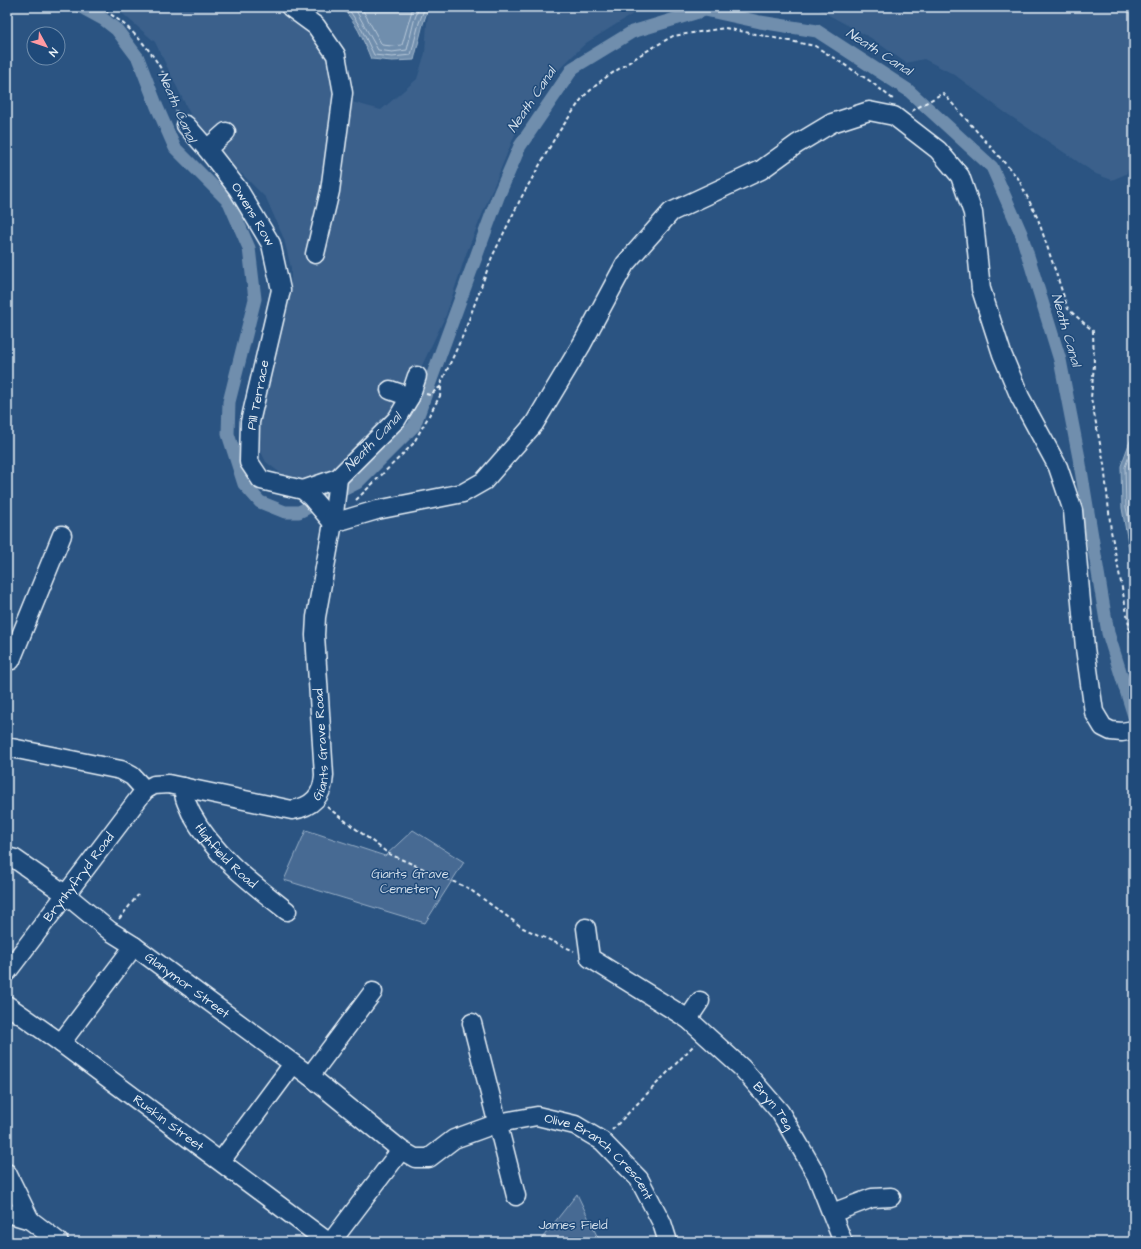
<svg xmlns="http://www.w3.org/2000/svg" width="1141" height="1249" viewBox="0 0 1141 1249" font-family="'Architects Daughter',sans-serif">
<rect width="100%" height="100%" fill="#2b5482"/>
<filter id="ink" filterUnits="userSpaceOnUse"><feTurbulence type="fractalNoise" baseFrequency=".025" numOctaves="2"/><feDisplacementMap in="SourceGraphic" scale="8" xChannelSelector="R" yChannelSelector="G"/><feConvolveMatrix kernelMatrix="1 2 1 2 8 2 1 2 1" color-interpolation-filters="sRGB"/></filter>
<g filter="url(#ink)">
<path fill="#3a608b" d="M115,7h161l60,48 16,47 29,8 36,-31 8,-26 3,-44 4,-2h212l-58,36 -44,43 -20,31 -56,137 -20,61 -29,61 -7,21 -71,71 -40,13 -16,-6 -17,-13 -8,-16 1,-19 32,-138v-21l-7,-29 -18,-41 -23,-23 -36,-26 -52,-107z
M814,7h320v153l-8,14 -14,6 -16,-6 -93,-63 -48,-36 -31,-16 -18,4 -35,-25z"/>
<path fill="#476b93" stroke="#98aec6" d="M306,830l79,26 28,-26 51,32 -39,61 -141,-43z
M577,1194l23,48h-61z"/>
<path fill="#708ead" stroke="#a0b6cb" d="M339,7h93l-4,2 -5,15 -9,36 -22,1 -21,-2c-7,-17 -16,-42 -32,-52z
M1134,430v148l-12,-70 -1,-42z"/>
<g fill="none" stroke-linecap="round" stroke-linejoin="round">
<path stroke="#b8c9da" stroke-width="1" d="M347,7l14,21 13,27 18,2 19,-2 8,-32 6,-16
M354,7l24,43 14,2 15,-2 7,-29 5,-14
M361,7l21,38 10,1 10,-1 11,-38
M1134,442l-9,25 1,40 8,41
M1134,457c-7,20 -4,45 0,65"/>
<path stroke="#708ead" stroke-width="13" d="M81,7l22,12 14,11 21,28 19,49 18,41 54,54 20,46 6,51 -26,103 -1,32 16,50 16,18 25,10h14l58,-29 57,-57 84,-229 22,-51 53,-78 59,-36 73,-22 55,12 57,9 91,59 84,77 29,66 39,127 19,98 29,175 26,83"/>
<defs>
<g id="minor">
<path d="M290,7l26,19 20,29 7,38 -13,98 -15,63"/>
<path id="s1" d="M186,125l21,24 31,40 33,55 10,46 -31,132 -1,40 12,18 42,10 8,7 22,26"/>
<path d="M207,149l19,-17"/>
<path d="M390,390l20,7"/>
<path d="M303,490l35,-12 59,-59 13,-22 7,-21"/>
<path d="M333,523l44,-13 86,-17 21,-12 50,-57 48,-80 43,-80 46,-52 90,-42 36,-26 35,-21 37,-12 25,5 44,34 22,26 13,37 8,76 21,65 18,43 38,70 15,44 12,137 9,64 9,15 8,4 11,1 12,-2"/>
<path d="M7,660h4l51,-125"/>
<path d="M7,747l114,23 11,6 13,14"/>
<path id="s2" d="M184,787c-1,11 3,16 7,26 23,42 59,69 96,98"/>
<path id="s3" d="M7,857l8,2 50,35 45,37 24,15 176,130 91,74 14,8h14l25,-19 44,-16 39,-7 38,9 27,16 37,38 23,44 6,19"/>
<path d="M586,928l4,30 98,61"/>
<path id="s4" d="M7,972l138,-182 9,-5 14,-1 124,26c20,-3 31,-14 32,-35l-9,-140 1,-18 17,-94 5,-45"/>
<path id="s5" d="M700,1001l-12,18 54,49 38,44 36,62 27,68"/>
<path id="s6" d="M7,1005l54,38 267,199"/>
<path d="M472,1023l44,173"/>
<path d="M61,1043l73,-97"/>
<path d="M310,1076l63,-84"/>
<path d="M221,1161l72,-97"/>
<path d="M7,1173l23,47"/>
<path d="M7,1213l23,7 29,22"/>
<path d="M832,1213l40,-15 19,-1"/>
<path d="M331,1242l70,-92"/>
</g>
</defs>
<use href="#minor" stroke="#e8f1f8" stroke-width="21"/>
<path stroke="#e8f1f8" stroke-width="2" stroke-dasharray="4 3" stroke-linecap="butt" d="M99,7c29,16 55,44 68,74 4,11 5,23 11,33
M912,111l31,-18 75,85 20,41 30,90 25,22 1,34 -3,33 13,66 7,67 23,119
M426,394l4,1 11,-9
M356,500l57,-56 27,-48 2,-15 22,-48 28,-76 29,-59 35,-62 27,-39 19,-17 38,-25 33,-19 52,-8 90,18 55,35 24,19
M327,807l62,47 79,34 55,40 51,23
M119,919l19,-24
M612,1130l83,-86"/>
<use href="#minor" stroke="#1f4a7a" stroke-width="18"/>
</g>
</g>
<g text-anchor="middle" dominant-baseline="central" stroke-width="3" stroke-linejoin="round" paint-order="stroke">
<g font-size="13" fill="#e8f1f8" stroke="#1f4a7a">
<text stroke="none"><textPath href="#s1" startOffset="112">Owens Row</textPath></text>
<text transform="translate(258 395) rotate(-79)">Pill Terrace</text>
<text stroke="none"><textPath href="#s4" startOffset="462">Giants Grave Road</textPath></text>
<text stroke="none"><textPath href="#s2" startOffset="83">Highfield Road</textPath></text>
<text stroke="none"><textPath href="#s4" startOffset="119">Brynhyfryd Road</textPath></text>
<text stroke="none"><textPath href="#s3" startOffset="222">Glanymor Street</textPath></text>
<text stroke="none"><textPath href="#s5" startOffset="144">Bryn Teg</textPath></text>
<text stroke="none"><textPath href="#s6" startOffset="200">Ruskin Street</textPath></text>
<text stroke="none"><textPath href="#s3" startOffset="717">Olive Branch Crescent</textPath></text>
</g>
<g font-size="13" fill="#d0dde9" stroke="#1f4a7a">
<text x="410" y="874">Giants Grave<tspan x="410" dy="15">Cemetery</tspan></text>
<text x="573" y="1225">James Field</text>
</g>
<g font-size="14" font-style="italic" fill="#d0dde9" stroke="#1f4a7a">
<text transform="translate(879 52) rotate(33)">Neath Canal</text>
<text transform="translate(532 100) rotate(-56)">Neath Canal</text>
<text transform="translate(177 107) rotate(66)">Neath Canal</text>
<text transform="translate(1066 330) rotate(74)">Neath Canal</text>
<text transform="translate(373 442) rotate(-46)">Neath Canal</text>
</g>
</g>
<rect width="1141" height="1249" fill="none" stroke="#1f4a7a" stroke-width="24"/>
<rect x="12" y="12" width="1117" height="1225" fill="none" stroke="#e8f1f8" stroke-width="1.5" filter="url(#ink)"/>
<g transform="translate(46 46) rotate(130)"><circle r="19" fill="#1f4a7a" stroke="#6f8dac"/>
<path d="M0-3L7 15L0 10L-7 15Z" fill="#ff9aa2"/>
<text y="-6" font-size="11" font-weight="bold" text-anchor="middle" fill="#e8f1f8">N</text>
</g>
</svg>
